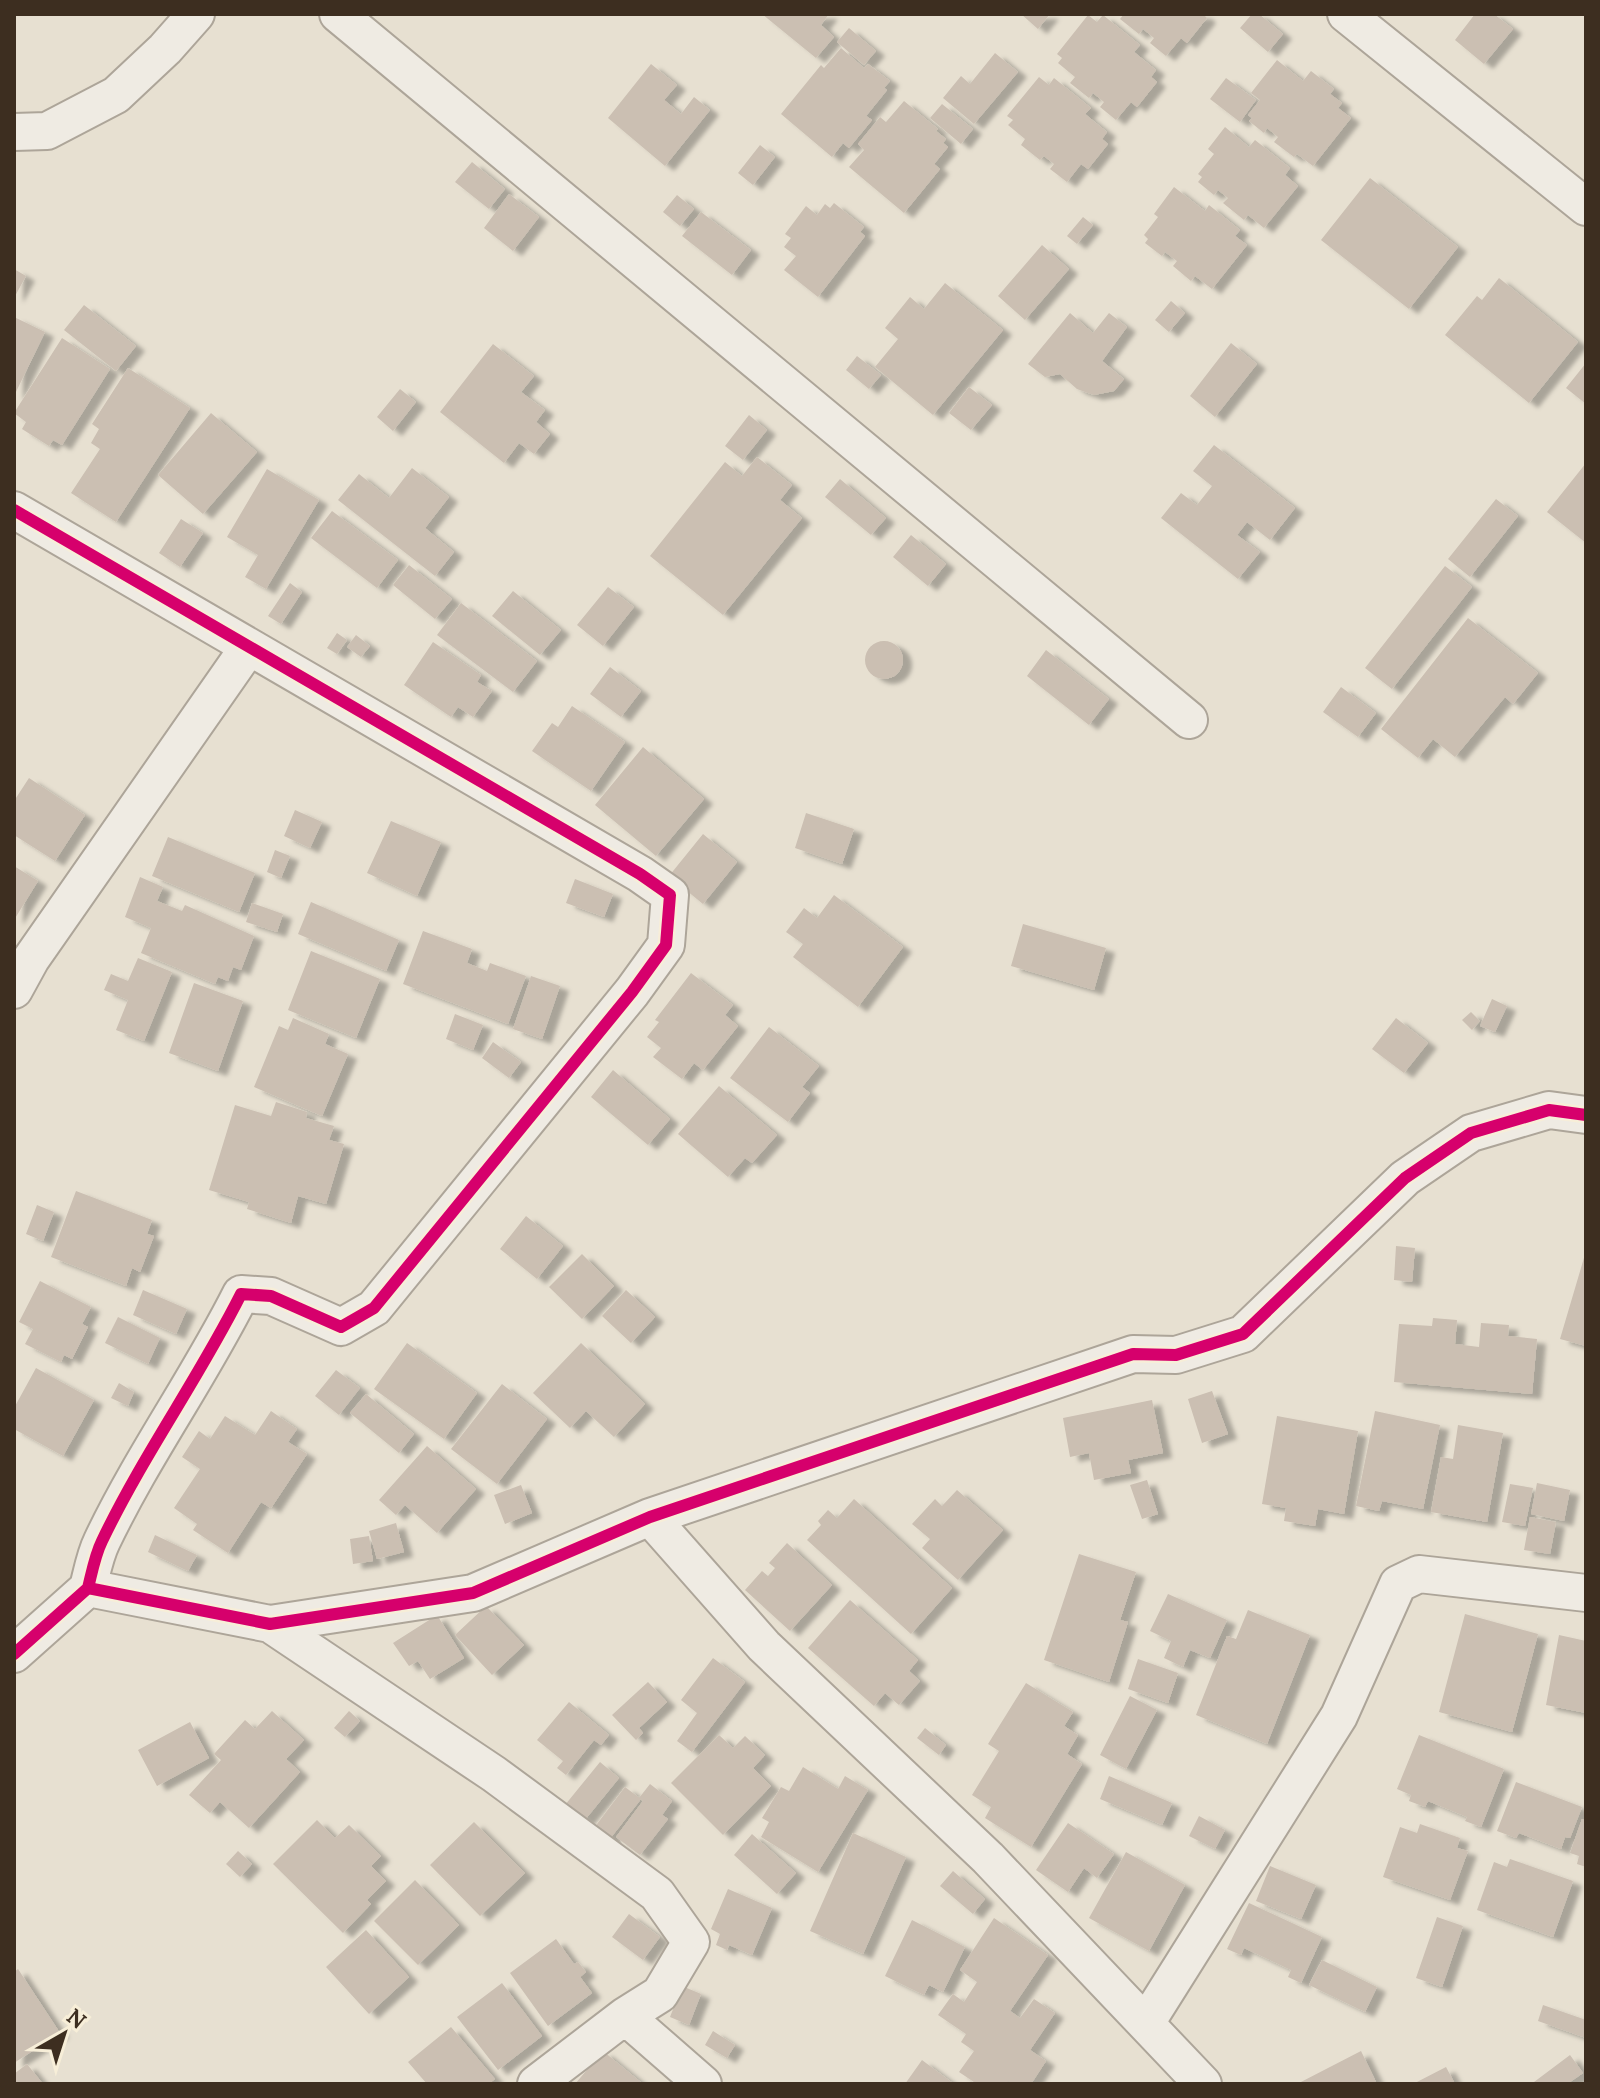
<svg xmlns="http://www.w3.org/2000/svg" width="1600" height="2098" viewBox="0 0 1600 2098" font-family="Lora,serif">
<defs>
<filter id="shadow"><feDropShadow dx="9" dy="5" stdDeviation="2" flood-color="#0004"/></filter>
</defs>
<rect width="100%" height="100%" fill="#e7e0d1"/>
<path fill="#cbbfb2" filter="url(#shadow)" d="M762,14h67l-8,11 13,12 -18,21z
M1021,14h29l-12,15z
M1124,14h79l4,4 -20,25 -6,-5 -15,18 -16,-13 4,-5 -11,-9 -4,5 -19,-15z
M1252,14h7l24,20 -15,18 -28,-24z
M1475,14h19l19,15 -29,35 -29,-24z
M1088,15l9,7 6,-7 37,30 -6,7 22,18 -5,7 6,5 -20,25 -6,-5 -15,18 -16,-13 4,-5 -11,-9 -4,5 -19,-15 5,-6 -17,-14 4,-5 -5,-4z
M849,28l27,23 -12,14 -27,-23z
M841,48l23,20 4,-4 22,17 -6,7 3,2 -21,26 6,4 -23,28 -6,-5 -11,14 -51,-43 40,-49 3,3z
M995,53l23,19 -44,52 -31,-26 18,-22 9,8z
M1277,60l26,21 8,-10 23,18 -4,5 12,9 -4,5 13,10 -38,48 -16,-12 -3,3 -20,-15 4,-5 -11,-9 -3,5 -15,-12 3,-3 -4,-3 12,-15 -9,-7z
M651,64l26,21 -13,15 17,14 13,-17 16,13 -45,56 -57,-48z
M1039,77l10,8 5,-7 37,30 -6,6 22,18 -5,7 6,5 -20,25 -7,-5 -14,18 -17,-13 4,-5 -10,-8 -4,4 -19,-15 4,-6 -17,-14 5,-5 -6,-4z
M1226,78l30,22 -16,22 -30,-23z
M904,101l34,28 -2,2 10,8 -3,4 5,4 -14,17 6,5 -36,44 -55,-46 15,-17 -6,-6 22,-27 6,5z
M942,104l31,25 -12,15 -31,-26z
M1225,127l24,20 6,-7 35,28 -5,7 13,11 -34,42 -16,-13 -4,5 -21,-17 5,-5 -10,-8 -4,5 -16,-13 4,-5 -4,-3 16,-20 -6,-5z
M760,145l15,12 -22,28 -15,-12z
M472,162l33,27 -16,20 -34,-27z
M1370,178l88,69 -49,62 -88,-69z
M1174,187l31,24 4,-6 31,25 -5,6 12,9 -35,44 -17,-13 -4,5 -18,-15 4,-5 -12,-9 -3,4 -17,-13 3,-4 -4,-4 14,-18 -4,-3z
M509,194l30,23 -26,34 -29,-23z
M677,195l17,14 -14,17 -17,-14z
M834,203l30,24 -4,5 5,4 -47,61 -34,-27 12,-14 -12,-9 7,-9 -6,-4 21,-28 11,9 8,-11 5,4z
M701,212l50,38 -19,25 -50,-39z
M1083,217l10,8 -16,19 -10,-8z
M1042,245l27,24 -44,51 -27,-24z
M14,269l12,7 -12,22z
M1499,278l79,64 -49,61 -84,-68 32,-39 5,4z
M945,283l58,47 -70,85 -58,-48 23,-28 -13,-11 25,-31 14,12z
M1171,301l14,12 -16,19 -14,-12z
M84,305l52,41 -20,25 -52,-41z
M1070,313l23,20 16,-20 18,14 -25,34 22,18 -10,12 -20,4 -17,-6 -17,-15 -15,3 -17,-13z
M14,317l31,15 -31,64z
M62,338l48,31 -48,76 -9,-5 -4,6 -27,-17 4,-7 -12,-9z
M1231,343l26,21 -42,53 -25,-21z
M493,344l41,32 -13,16 24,18 -9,12 14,12 -16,20 -15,-11 -15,20 -64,-51z
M857,356l24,19 -12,14 -23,-19z
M1586,363v41l-20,-16z
M128,368l62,40 -74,114 -45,-29 29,-44 -9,-6 8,-14 -7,-5z
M969,387l23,18 -21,25 -22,-17z
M400,389l16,13 -23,29 -16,-14z
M211,413l46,39 -54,62 -45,-39z
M749,415l18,15 -24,30 -18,-14z
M1214,445l81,63 -25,32 -23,-18 -10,13 23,17 -22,27 -77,-61 20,-25 16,12 15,-19 -19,-15z
M757,457l35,28 -12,15 22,18 -79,97 -73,-59 75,-94 17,14z
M1586,463v80l-39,-31z
M412,468l37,29 -24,31 29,24 -19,24 -97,-76 21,-26 30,24z
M267,469l52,31 -53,89 -21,-12 13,-22 -31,-18z
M840,479l46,39 -15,17 -46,-38z
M1496,499l22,17 -48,61 -22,-18z
M332,511l66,49 -21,28 -66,-50z
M181,519l22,14 -23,34 -21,-14z
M911,535l35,29 -18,22 -35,-29z
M409,565l43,34 -17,20 -42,-34z
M1445,566l27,21 -80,102 -27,-21z
M290,583l12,9 -21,32 -13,-8z
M608,587l26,20 -31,39 -26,-21z
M513,591l48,39 -21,25 -48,-39z
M461,603l76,58 -24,31 -76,-57z
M1468,618l70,55 -25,31 -8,-7 -50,60 -22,-18 -15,19 -37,-29z
M337,633l10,7 -10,14 -10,-6z
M356,635l14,11 -9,11 -14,-10z
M865 660a19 19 0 1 1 38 0a19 19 0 1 1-38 0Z
M433,642l48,33 -4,7 15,9 -19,26 -15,-10 -7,10 -47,-32z
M1046,650l63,49 -20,26 -62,-49z
M610,667l31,24 -20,26 -31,-23z
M1341,687l35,26 -18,24 -35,-25z
M572,706l53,36 -34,49 -59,-40 20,-28 6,4z
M643,747l61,52 -48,57 -61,-51z
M29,778l56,37 -30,46 -41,-26v-34z
M295,810l27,12 -12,26 -26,-12z
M806,813l48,16 -12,35 -47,-16z
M391,821l50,21 -24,54 -50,-23z
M703,834l34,28 -34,42 -34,-28z
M168,837l87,36 -16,39 -87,-36z
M275,850l15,6 -9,22 -14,-6z
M14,866l24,15 -24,39z
M140,877l23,10 -6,14 25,10 3,-6 69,31 -13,34 -8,-3 -5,14 -10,-4 -3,7 -74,-31 10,-25 -26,-11z
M575,879l38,15 -9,23 -38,-14z
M834,895l69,52 -45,60 -65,-50 10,-13 -17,-12 18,-24 13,10z
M311,902l88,38 -13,31 -88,-37z
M252,903l31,11 -6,18 -31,-10z
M1023,924l83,24 -12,42 -83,-24z
M423,931l49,18 -5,14 20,8 3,-8 36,13 -18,48 -105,-40z
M311,951l69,28 -24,59 -68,-28z
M138,958l34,14 -28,69 -28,-11 12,-30 -24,-10 7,-16 17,7z
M691,973l42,32 -8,10 13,11 -35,44 -9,-7 -12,16 -29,-22 8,-9 -14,-11 12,-15 -4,-2z
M531,976l29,10 -18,53 -29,-10z
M194,983l49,18 -25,70 -49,-18z
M1492,999l15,7 -12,26 -15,-6z
M1471,1012l9,9 -8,9 -10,-10z
M455,1014l28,11 -10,25 -27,-11z
M293,1018l36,16 -4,10 23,10 -26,62 -68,-29 25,-61 9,4z
M1396,1018l32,25 -24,30 -32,-24z
M769,1027l50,39 -17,21 8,6 -22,29 -58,-44z
M493,1042l28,20 -12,16 -27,-20z
M613,1070l57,49 -22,26 -57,-48z
M719,1086l58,49 -25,28 -7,-5 -17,19 -50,-43z
M276,1102l31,10 -1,6 28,8 -5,14 15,4 -18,60 -28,-8 -7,27 -44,-14 2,-7 -40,-12 26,-85 36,11z
M76,1191l76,29 -5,14 7,2 -14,36 -8,-4 -6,18 -75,-29z
M37,1205l17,7 -11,29 -17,-7z
M526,1216l37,30 -26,33 -37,-30z
M1396,1246l19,2 -3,34 -18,-2z
M1586,1251v95l-26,-7z
M582,1254l32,32 -32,33 -33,-32z
M40,1281l51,26 -9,17 6,3 -16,32 -8,-4 -3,7 -36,-18 8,-15 -14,-7z
M143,1290l44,19 -11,25 -43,-19z
M626,1290l29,27 -24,26 -29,-27z
M118,1317l42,21 -12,26 -43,-21z
M1433,1318l24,2 -2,24 24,3 2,-24 28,2 -1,11 29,3 -5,55 -138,-12 5,-58 33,2z
M407,1343l70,50 -33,46 -70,-50z
M581,1343l64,61 -31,33 -28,-26 -16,17 -37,-35z
M36,1368l58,32 -31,56 -49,-27v-21z
M336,1370l24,18 -21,27 -24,-19z
M119,1383l15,9 -6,14 -17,-8z
M502,1384l45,35 -50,65 -46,-35z
M1212,1391l16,43 -26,9 -14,-44z
M366,1394l48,40 -15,19 -49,-40z
M1152,1400l11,53 -35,7 3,13 -37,7 -5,-27 -19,4 -7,-39z
M271,1411l26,18 -9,13 19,12 -36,54 -10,-6 -33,51 -35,-23 4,-6 -23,-16 26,-39 -18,-12 17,-26 11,8 15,-23 30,19z
M1375,1411l65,14 -17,84 -41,-8 -3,10 -23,-5z
M1277,1416l81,15 -14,83 -26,-5 -3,17 -31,-5 2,-13 -24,-4z
M1458,1425l45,8 -16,89 -56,-10 10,-55 12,2z
M427,1446l49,43 -39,44 -32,-28 -9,10 -17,-15z
M1147,1480l11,34 -16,5 -12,-34z
M1537,1483l33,7 -6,31 -33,-7z
M1510,1484l23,4 -8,38 -23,-4z
M521,1485l11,28 -27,11 -11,-29z
M957,1490l46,40 -45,50 -36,-32 8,-9 -18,-15 23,-25 7,7z
M854,1499l98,89 -41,46 -104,-94 14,-15 -3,-4 10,-11 9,8z
M1530,1517l26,5 -6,32 -26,-4z
M396,1523l8,29 -27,7 -8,-28z
M155,1535l42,20 -9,16 -40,-19z
M369,1536l4,25 -20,3 -3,-25z
M787,1543l45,42 -42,46 -45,-41 17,-19 6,5 7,-8 -6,-5z
M1079,1554l57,18 -16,48 8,2 -19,60 -65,-22z
M1168,1594l59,26 -17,38 -20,-8 -7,17 -19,-9 7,-17 -21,-10z
M850,1600l68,60 -9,11 11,10 -21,24 -14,-12 -11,13 -66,-58z
M486,1606l38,39 -32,30 -37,-40z
M1248,1610l62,25 -43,109 -71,-29 31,-79 9,3z
M1465,1614l73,20 -26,98 -73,-20z
M437,1615l27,43 -34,21 -12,-18 -9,5 -16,-23z
M1559,1635l27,6v72l-40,-8z
M713,1658l32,24 -53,70 -15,-11 20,-28 -16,-13z
M1138,1659l40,14 -10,30 -40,-14z
M648,1682l19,20 -28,26 4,5 -7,7 -24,-25z
M1026,1683l47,29 -9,14 14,9 -11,19 15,10 -51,83 -46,-29 6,-11 -19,-12 27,-44 -11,-7z
M1130,1696l27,14 -31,59 -26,-14z
M569,1702l40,33 -8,10 -7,-5 -28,35 -9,-7 6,-7 -26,-21z
M272,1711l32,29 -18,19 14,13 -51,56 -29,-26 -10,11 -21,-18 32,-35 -7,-6 31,-34 10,9z
M349,1711l11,10 -15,16 -11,-9z
M190,1722l19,36 -52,28 -19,-36z
M925,1728l21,17 -7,10 -22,-17z
M719,1735l14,13 12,-12 20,19 -12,13 18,18 -48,49 -52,-52z
M1419,1735l85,34 -23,58 -16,-6 2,-4 -39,-16 -3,6 -16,-6 2,-6 -14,-6z
M600,1762l19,16 -35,43 -19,-16z
M803,1767l35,22 7,-13 23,14 -50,82 -57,-35 8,-15 -7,-4 19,-31 8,4z
M1109,1776l63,27 -10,22 -62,-26z
M1516,1782l66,25 -12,31 -5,-1 -4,12 -42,-16 -3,5 -19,-7z
M650,1784l22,17 -10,14 6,4 -28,36 -24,-18 27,-36 -4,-3z
M625,1787l16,12 -32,41 -15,-12z
M1199,1816l26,14 -10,19 -26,-13z
M1582,1819l4,2v46l-9,-3 2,-8 -9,-3z
M317,1820l18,18 14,-13 32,31 -10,10 15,15 -19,19 4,4 -28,29 -70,-69z
M474,1822l51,51 -45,43 -50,-51z
M1068,1823l46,31 -17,24 -13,-10 -16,24 -32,-22z
M1420,1824l40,14 -3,10 11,3 -18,49 -67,-23 17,-50 17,6z
M853,1833l53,24 -43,97 -53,-23z
M752,1834l44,39 -19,21 -43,-39z
M238,1851l14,13 -12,13 -14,-13z
M1126,1852l59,33 -36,66 -60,-33z
M1510,1859l63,22 -20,56 -76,-27 17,-48 13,5z
M1270,1866l46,19 -15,34 -45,-18z
M953,1871l32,28 -12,15 -33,-28z
M415,1880l44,45 -41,40 -44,-44z
M728,1889l44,19 -20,47 -23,-10 -2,5 -11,-5 4,-11 -9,-5z
M1249,1903l73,34 -21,46 -13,-6 3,-7 -47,-22 -3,7 -14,-6z
M629,1914l31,23 -17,23 -31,-23z
M1437,1917l26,9 -21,61 -26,-9z
M994,1918l54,37 -38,56 10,7 14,-19 21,14 -25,37 16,11 -15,23h-18l-5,-3 -2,3h-29l-18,-12 15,-21 -13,-9 5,-8 -28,-19 15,-21 11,8 13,-20 -17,-12z
M912,1920l53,27 -22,45 -14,-7 -5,10 -39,-19z
M366,1930l43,47 -40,37 -43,-47z
M556,1939l18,25 4,-2 8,10 -6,5 12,16 -44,33 -38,-53z
M1322,1960l55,27 -12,25 -56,-27z
M18,1969l42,64 -46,30v-91z
M502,1983l40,53 -44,34 -41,-53z
M682,1986l19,8 -12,31 -19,-8z
M1543,2005l43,15v18l-48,-17z
M451,2027l44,52 -7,5h-61l-19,-22z
M713,2031l22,14 -8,13 -22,-13z
M603,2051l40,33h-68z
M1361,2051l16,33h-80z
M1570,2055l13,18 -16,11h-31l-2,-2z
M922,2060l32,24h-49z
M27,2064l16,20h-29v-10z
M1446,2067l9,17h-42z"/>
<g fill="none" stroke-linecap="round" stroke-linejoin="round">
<defs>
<path id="minor" d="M338,14l851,706
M1346,14l240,193
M14,132l33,-1 69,-36 49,-46 31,-35
M14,510l626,364 30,21 -4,50 -34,47 -258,316 -33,19 -70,-31 -30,-2c-42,84 -98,161 -139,247 -7,14 -10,31 -14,47
M14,990l17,-31 217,-311
M650,1517l114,129 224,212 215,226
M270,1624l224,150 163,120 34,48 -31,52 -35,22 -89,68
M14,1654l74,-66 182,36 203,-31 177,-76 483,-163 43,1 67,-21 162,-156 66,-45 78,-23 37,5
M625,2016l78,68
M1146,2023l193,-307 59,-132 21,-10 167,19"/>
</defs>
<use href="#minor" stroke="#ada599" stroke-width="40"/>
<use href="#minor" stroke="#efebe3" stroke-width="36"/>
<defs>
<path id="cycleway" d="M14,510l626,364 30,21 -4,50 -34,47 -258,316 -33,19 -70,-31 -30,-2c-42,84 -98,161 -139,247 -7,14 -10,31 -14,47
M14,1654l74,-66 182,36 203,-31 177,-76 483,-163 43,1 67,-21 162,-156 66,-45 78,-23 37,5"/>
</defs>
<use href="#cycleway" stroke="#f7eed8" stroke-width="17"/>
<use href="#cycleway" stroke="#d6006c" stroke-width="12"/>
</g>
<rect width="1600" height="2098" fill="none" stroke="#3d2e20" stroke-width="32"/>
<g transform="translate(64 2034) rotate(39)" stroke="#f7eed8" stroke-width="6" paint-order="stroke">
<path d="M0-6L14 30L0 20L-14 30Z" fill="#3d2e20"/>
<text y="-12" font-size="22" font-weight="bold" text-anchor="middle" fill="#3d2e20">N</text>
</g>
</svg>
